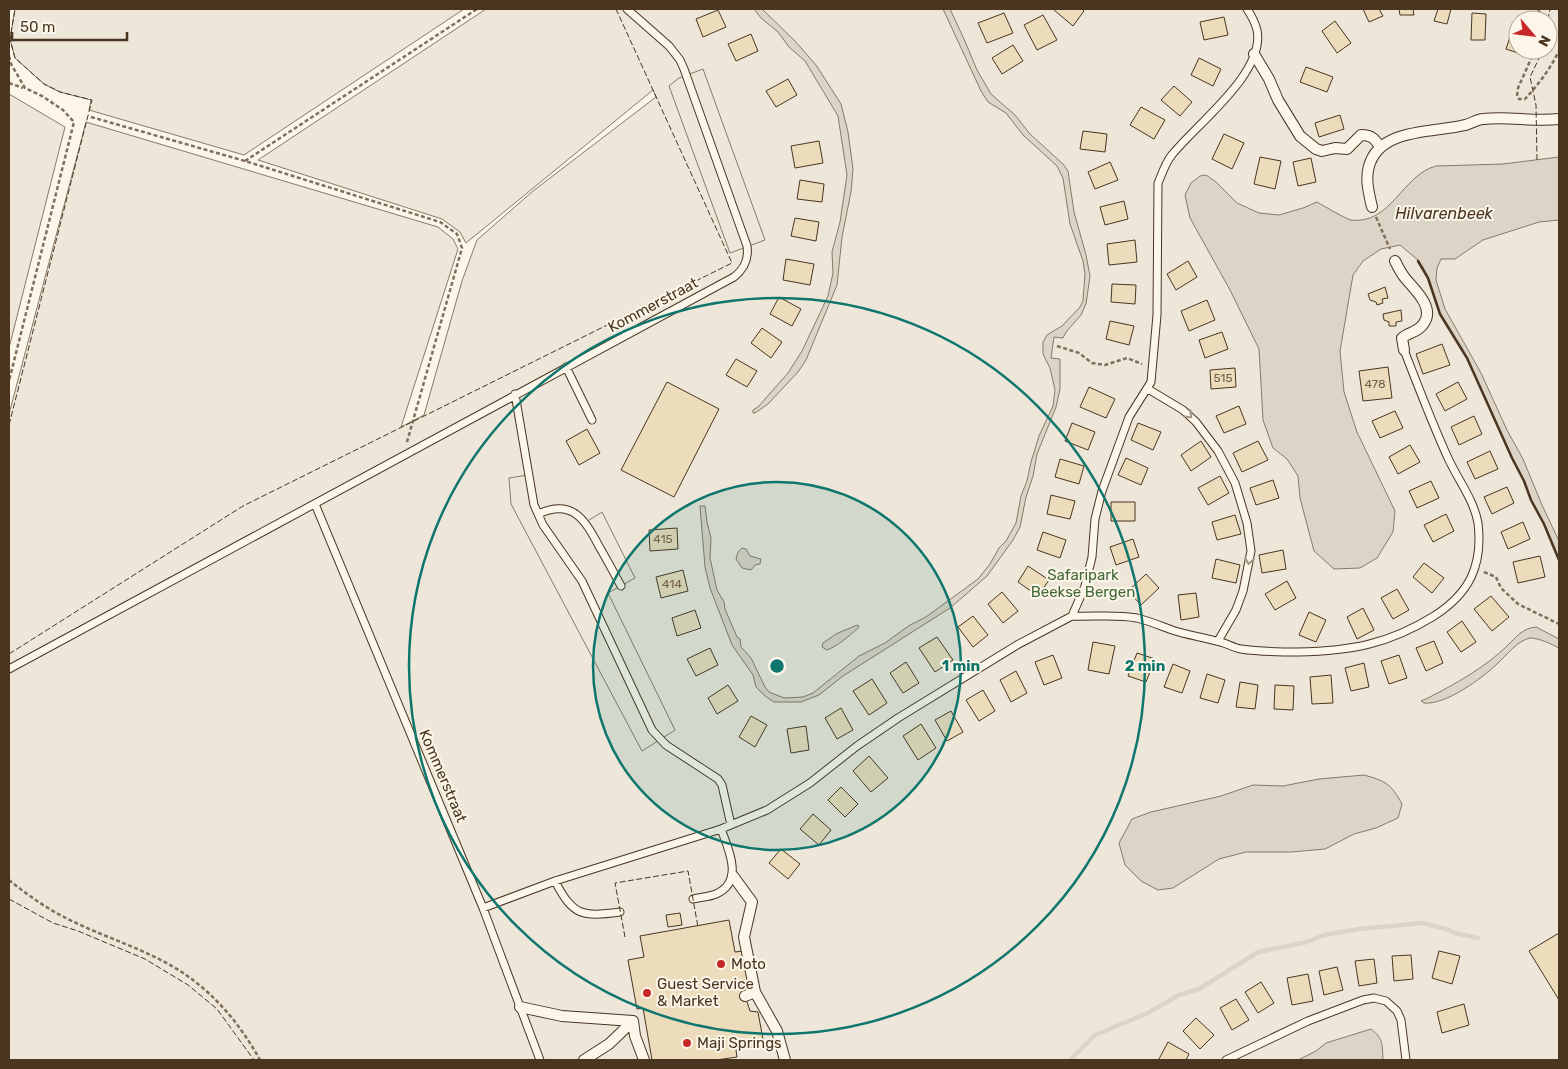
<svg xmlns="http://www.w3.org/2000/svg" width="1568" height="1069" viewBox="0 0 1568 1069" font-family="Rubik,sans-serif">
<rect width="100%" height="100%" fill="#fbf6e9"/>
<path fill="#ede6d9" stroke="#887966" fill-rule="evenodd" d="M15,9h449l-220,146 -155,-45 2,-10 -31,-8 -16,-8 -29,-26 -5,-19z
M486,9h1073v1051h-1550v-646l77,-292 352,105 15,12 5,10 -57,178 23,-12 38,-134 15,-41 56,-49 123,-94 -3,-7 -187,153 -6,-11 -18,-13 -184,-59zM1518,20h30v30h-30z
M9,94l56,33 -56,221z"/>
<path fill="#ede7d9" stroke="#887966" d="M703,69l62,171 -35,13 -61,-167 10,-8z
M528,475l10,39 27,-6 21,14 16,-10 33,66 -27,15 67,137 -33,21 -131,-247 -2,-26z"/>
<path fill="#dcd4c6" stroke="#887966" d="M754,9h8l33,32 21,24 25,39 7,28 5,37 -2,23 -9,45 -5,48 -31,75 -8,12 -30,32 -13,9h-2v-3l5,-3 30,-34 14,-22 26,-55 5,-23 -1,-21 8,-30 7,-47 -9,-59 -33,-55 -16,-14 -11,-15 -17,-14z
M943,9h7l14,30 13,31 14,24 24,21 15,19 33,30 5,7 6,41 12,43 4,21 -4,28 -5,11 -15,17 -3,6 -9,-1 -3,21 9,1v30l-4,18 -19,47 -4,22 -7,21 -6,30 -7,13 -26,36 -37,32 -107,68 -24,19 -18,7h-27l-9,-6 -9,-9 -3,-12 -21,-30 -22,-57 -5,-21 -5,-61h5l2,16 4,16 -1,20 7,32 7,12 1,7 12,28 3,2 1,8 10,11 14,29 4,5 15,6 19,-1 10,-4 46,-37 26,-13 25,-18 16,-8 52,-38 12,-15 9,-16 7,-7 10,-18 5,-27 6,-15 4,-19 8,-26 14,-30 2,-16 -5,-22 -7,-14v-12l4,-7 15,-9 18,-19 3,-6 2,-27 -2,-13 -13,-37 -7,-46 -6,-12 -34,-31 -17,-22 -18,-11 -7,-11z
M1559,157v63l-20,2 -56,18 -28,19h-14l-4,9 -1,12 9,29 36,64 26,57 16,29 19,46 17,36v19l-15,-36 -13,-24 -7,-19 -12,-23 -45,-100 -27,-44 -15,-43 -7,-11 -18,-15 -19,4 -18,12 -10,14 -13,76 4,41 13,40 38,79 -2,21 -16,26 -17,10 -26,1 -20,-18 -14,-53 -2,-22 -11,-17 -14,-11 -10,-28 -4,-71 -29,-59 -40,-72 -5,-23 6,-12 9,-7 6,-1 10,7 21,21 22,10 20,2 24,-7 14,-6c7,4 29,17 34,18 40,5 51,-45 85,-54l67,-2z
M742,548l4,1 4,7 11,3 -1,5 -5,1 -4,5 -9,-2 -6,-9 2,-7z
M857,625l2,1 -1,2c-10,9 -19,17 -31,22l-5,-3 1,-4 13,-9z
M1536,627l23,12v9c-8,-4 -20,-10 -29,-10 -12,2 -24,18 -33,26 -16,15 -51,41 -73,39l-3,-2 7,-3c29,-15 56,-30 79,-52 9,-9 16,-18 29,-19z
M1364,775c22,6 27,9 38,29l-4,14 -22,10 -22,6 -29,15 -34,3h-45l-27,7 -46,29 -15,2 -17,-9 -16,-16 -6,-22 13,-24 19,-7 70,-16 32,-11 30,1 36,-7z
M1371,1029c13,10 11,16 12,31h-85l18,-9 10,-8z"/>
<g fill="none" stroke-linecap="round" stroke-linejoin="round">
<path stroke="#dcd4c6" stroke-width="4.5" d="M1070,1060l25,-25 53,-22 31,-18 20,-6 59,-37 49,-10 17,-7 35,-6 63,-6 24,6 9,4 23,5"/>
</g>
<path fill="#ecdcbc" stroke="#4a3520" d="M1055,9h27l2,2 -11,15 -19,-16z
M1363,9h16l4,7 -14,6z
M1399,9h14l1,6h-14z
M1438,9h13l-4,15 -13,-3z
M718,10l8,17 -23,10 -7,-18z
M1004,13l9,20 -26,10 -9,-20z
M1472,13l14,1 -1,26h-14z
M1043,15l14,25 -20,10 -13,-25z
M1224,17l4,18 -24,5 -4,-18z
M1335,21l16,22 -14,10 -15,-22z
M1515,22l3,2v26h4l-1,4 -15,-5z
M751,34l7,17 -22,10 -8,-17z
M1013,45l10,16 -21,13 -10,-16z
M1199,58l22,11 -8,17 -22,-11z
M1306,67l27,10 -6,15 -27,-10z
M788,79l9,16 -21,12 -10,-16z
M1174,86l18,16 -12,14 -19,-16z
M1141,107l24,13 -11,19 -24,-14z
M1340,115l4,14 -25,8 -4,-14z
M1083,131l24,3 -2,18 -25,-3z
M1224,134l20,9 -12,26 -20,-10z
M819,141l4,22 -28,5 -4,-22z
M1260,157l21,4 -6,28 -21,-5z
M1311,158l5,24 -18,4 -5,-24z
M1110,162l8,18 -23,9 -7,-17z
M800,180l24,4 -2,18 -25,-3z
M1124,201l4,18 -23,6 -5,-18z
M795,218l24,4 -3,19 -25,-5z
M1135,240l2,22 -28,3 -2,-21z
M786,259l28,5 -4,21 -27,-5z
M1188,261l9,16 -21,13 -9,-16z
M1112,284l24,1 -1,19 -24,-2z
M1385,287l3,11 -6,1 1,4 -6,2 -1,-3 -6,-2 -2,-6z
M779,297l22,12 -9,17 -22,-12z
M1207,300l8,20 -26,11 -8,-20z
M1401,310l1,11 -6,1v4h-7v-4l-5,-2 -1,-6z
M1110,321l24,5 -5,19 -23,-6z
M762,328l20,14 -11,16 -20,-15z
M1222,332l6,17 -23,9 -6,-18z
M1442,344l8,21 -27,9 -7,-20z
M736,359l21,12 -10,16 -21,-12z
M1388,367l4,31 -29,3 -4,-30z
M1235,368l1,19 -25,2 -1,-19z
M667,382l52,27 -45,88 -53,-27z
M1458,382l9,17 -22,12 -9,-17z
M1089,387l26,12 -9,19 -26,-11z
M1239,406l7,18 -22,9 -8,-17z
M1395,411l8,17 -23,10 -8,-17z
M1474,416l8,18 -23,11 -8,-18z
M1072,423l23,9 -7,18 -23,-9z
M1138,423l23,9 -8,18 -22,-10z
M587,429l13,24 -21,12 -13,-24z
M1201,441l10,16 -20,14 -10,-16z
M1258,441l10,19 -26,12 -9,-19z
M1410,445l10,17 -22,12 -9,-17z
M1490,451l8,18 -23,10 -8,-17z
M1126,458l22,10 -7,17 -23,-10z
M1060,459l24,7 -5,18 -24,-7z
M1220,476l9,17 -21,12 -10,-17z
M1273,480l6,18 -23,7 -6,-17z
M1431,481l8,17 -22,10 -8,-17z
M1507,487l7,16 -22,11 -8,-17z
M1051,495l24,6 -5,18 -23,-5z
M1111,502h24v19h-24z
M1446,514l8,17 -21,11 -9,-17z
M1235,515l6,19 -24,6 -5,-18z
M1523,522l7,17 -22,10 -7,-17z
M677,528l1,21 -28,2 -1,-21z
M1043,532l23,8 -6,18 -23,-8z
M1133,539l6,18 -23,8 -6,-18z
M1283,550l3,19 -24,4 -3,-18z
M1540,556l5,21 -27,6 -5,-21z
M1216,559l24,6 -4,18 -24,-5z
M1424,563l20,15 -12,15 -19,-16z
M1028,566l21,14 -11,16 -20,-14z
M683,570l5,21 -27,7 -5,-21z
M1146,574l13,14 -18,17 -13,-14z
M1287,581l9,17 -21,12 -10,-16z
M1397,589l12,21 -16,9 -12,-21z
M1002,592l16,19 -15,12 -15,-19z
M1196,593l3,24 -18,3 -3,-25z
M1491,596l18,21 -17,14 -18,-22z
M1363,608l11,22 -17,9 -10,-22z
M695,610l6,18 -24,8 -5,-18z
M1309,612l17,8 -10,22 -17,-7z
M973,616l15,19 -15,12 -15,-20z
M1462,621l14,21 -15,10 -14,-20z
M937,637l16,23 -18,12 -16,-24z
M1434,641l9,22 -17,8 -10,-23z
M1093,642l22,4 -6,28 -21,-4z
M710,648l8,17 -22,11 -9,-17z
M1137,653l18,6 -9,23 -18,-6z
M1053,655l9,23 -18,7 -9,-23z
M1399,655l8,23 -18,6 -8,-23z
M906,662l13,21 -16,10 -13,-20z
M1364,663l5,24 -18,4 -6,-23z
M1173,664l17,7 -8,22 -18,-6z
M1016,671l11,22 -16,9 -11,-22z
M1207,674l18,6 -7,23 -18,-5z
M1331,675l2,28 -21,1 -2,-27z
M872,679l15,24 -18,12 -16,-24z
M1240,682l18,3 -3,24 -19,-2z
M728,685l10,16 -21,13 -9,-16z
M1275,685l19,1 -1,24 -19,-1z
M983,690l12,21 -16,10 -13,-21z
M841,708l12,22 -16,9 -12,-21z
M951,711l12,21 -16,9 -12,-21z
M751,716l16,9 -12,22 -16,-10z
M921,724l15,24 -18,12 -15,-24z
M806,726l3,24 -18,3 -4,-24z
M869,756l19,22 -17,14 -18,-21z
M841,787l17,17 -13,13 -17,-17z
M813,814l18,16 -12,15 -19,-16z
M781,849l19,15 -12,15 -19,-16z
M680,913l2,12 -14,2 -2,-12z
M729,920l6,32 8,-1 5,29 -7,4 9,27 8,1 6,33 -28,5 1,7 -21,3h-64l-9,-52 -6,1 -9,-49 16,-3 -4,-21z
M1559,933v67l-30,-49z
M1439,951l21,5 -8,28 -20,-6z
M1411,955l2,24 -19,2 -2,-25z
M1374,959l3,24 -18,3 -4,-25z
M1337,967l6,23 -19,5 -5,-24z
M1308,974l5,27 -21,4 -5,-27z
M1261,982l13,21 -16,10 -13,-21z
M1236,999l13,21 -17,10 -12,-22z
M1464,1004l5,21 -27,8 -5,-21z
M1196,1018l18,17 -14,14 -17,-18z
M1168,1042l21,12 -3,6h-25l-2,-1z"/>
<g fill="none" stroke-linecap="round" stroke-linejoin="round">
<defs>
<path id="service" d="M1247,9c4,6 8,13 10,21 9,43 -62,95 -86,126 -6,8 -9,18 -13,27l-1,132 -6,67 -22,35 -27,74 -7,28 -3,38 -7,29 -13,30c21,1 44,-2 65,2 12,3 24,8 35,12 15,5 30,7 44,11 9,1 17,7 25,8 19,3 38,3 57,3 53,-1 91,-8 136,-36 36,-23 49,-51 44,-93 -4,-23 -20,-43 -30,-65 -16,-35 -30,-72 -44,-108
M566,367l26,53
M1148,389l35,21 13,12 22,29 17,32 12,40 4,28 -8,40 -7,19 -18,31
M515,394l19,111 9,20 39,56 70,149 14,15 52,34 4,6 9,40
M315,504l168,404 57,152
M538,514c35,-16 47,6 62,34 7,12 14,25 21,38
M9,669l725,-392c10,-8 15,-17 13,-31l-63,-177 -4,-9 -11,-14 -42,-37
M555,881c18,35 27,36 65,31
M693,899c7,-2 16,-2 23,-5 28,-12 13,-44 5,-65
M483,908l72,-27 166,-52 46,-19 43,-27 47,-37 41,-28 119,-73 55,-29
M1226,1060l82,-39 55,-21 11,-2 12,3 11,10 4,9 5,40"/>
<path id="pedestrian" d="M1254,54l15,25 9,21 22,36 16,13 6,2 13,-3 12,1 14,-14c11,0 14,4 19,12
M1372,207c-3,-13 -7,-28 -3,-41 11,-39 66,-33 96,-41 6,-1 12,-6 18,-6 25,-3 51,3 76,0
M1395,261c3,6 6,12 10,17 9,11 30,29 19,45 -5,9 -15,9 -22,15l2,12
M733,876l19,26 -8,35 11,55 -10,4
M755,992l22,39 8,29
M520,1007l42,9 71,5
M633,1021l2,15 9,24
M584,1060l25,-16 24,-23"/>
</defs>
<use href="#service" stroke="#4a3520" stroke-width="9"/>
<use href="#pedestrian" stroke="#4a3520" stroke-width="12"/>
<path stroke="#7f6f5c" stroke-width="2.5" stroke-dasharray="4 2.5" stroke-linecap="butt" d="M1538,9l5,11
M1535,50l-17,38 -1,8 2,3h6c13,-14 25,-30 34,-48
M9,56l2,8 14,24 17,8 21,14 11,12 -65,259
M9,83l14,5
M91,117l154,44 195,61 17,12 5,14 -55,194
M245,161l232,-152
M1376,217l14,32
M1057,346l22,7 13,10 13,2 22,-7 15,6
M1484,572l12,5 5,11 17,16 41,20
M9,880c16,13 34,26 53,36 45,24 96,35 136,68 26,21 46,47 62,76"/>
<use href="#service" stroke="#fbf6e9" stroke-width="7"/>
<use href="#pedestrian" stroke="#fbf6e9" stroke-width="10"/>
<path stroke="#4a3520" stroke-width="1" stroke-dasharray="6 2.5" stroke-linecap="butt" d="M1548,20l2,-11
M1537,160l-1,-55 -6,-28 13,-27
M9,425l83,-325 -32,-8 -16,-8 -29,-26 -5,-19 5,-30
M9,654l234,-148 489,-243 -116,-254
M9,899l44,24 25,8 67,28 43,26 29,24 37,51
M625,937l-10,-54 73,-12 10,56"/>
<path stroke="#4a3520" stroke-width="2.5" d="M1418,261l10,17 12,36 27,44 45,100 12,23 7,19 13,24 15,36"/>
</g>
<defs><path id="oneway-chevron" d="M-2-3.5L2.5 0L-2 3.5" fill="none" stroke-width="1.6" stroke-linecap="round" stroke-linejoin="round" transform="scale(1.25)"/></defs>
<g stroke="#a29684">
<use href="#oneway-chevron" transform="translate(1189 415) rotate(43)"/>
<use href="#oneway-chevron" transform="translate(1249 561) rotate(100)"/>
</g>
<circle cx="777" cy="666" r="184" fill="#0f766e" fill-opacity=".12"/>
<g fill="none" stroke="#0f766e" stroke-width="2.5">
<circle cx="777" cy="666" r="184"/>
<circle cx="777" cy="666" r="368"/>
</g>
<g fill="#c62828" stroke="#fbf6e9" stroke-width="2">
<circle cx="721" cy="964" r="5"/>
<circle cx="647" cy="993" r="5"/>
<circle cx="687" cy="1043" r="5"/>
</g>
<g text-anchor="middle" dominant-baseline="central" stroke-width="4" stroke-linejoin="round" paint-order="stroke">
<g font-size="12" fill="#725f47">
<text x="1223" y="378">515</text>
<text x="1375" y="384">478</text>
<text x="663" y="539">415</text>
<text x="672" y="584">414</text>
</g>
<g font-size="15" fill="#4a3520" stroke="#fbf6e9">
<text transform="translate(653 305) rotate(-28)">Kommerstraat</text>
<text transform="translate(443 776) rotate(67)">Kommerstraat</text>
</g>
<g font-size="15" fill="#436837" stroke="#fbf6e9">
<text x="1083" y="575">Safaripark<tspan x="1083" dy="17">Beekse Bergen</tspan></text>
</g>
<g font-size="15" fill="#4a3520" stroke="#fbf6e9" text-anchor="start">
<text x="731" y="964">Moto</text>
<text x="657" y="984">Guest Service<tspan x="657" dy="17">&amp; Market</tspan></text>
<text x="697" y="1043">Maji Springs</text>
</g>
<g font-size="16" font-style="italic" fill="#4a3520" stroke="#fbf6e9">
<text x="1444" y="213">Hilvarenbeek</text>
</g>
</g>
<circle cx="777" cy="666" r="8" fill="#0f766e" stroke="#fbf6e9" stroke-width="2.5"/>
<g font-size="15" text-anchor="middle" font-weight="bold" fill="#0f766e" stroke="#fbf6e9" stroke-width="4" stroke-linejoin="round" paint-order="stroke">
<text x="961" y="671">1 min</text>
<text x="1145" y="671">2 min</text>
</g>
<rect width="1568" height="1069" fill="none" stroke="#4a3520" stroke-width="20"/>
<g transform="translate(1533 35) rotate(118)"><circle r="24" fill="#fbf6e9" stroke="#b4a999"/>
<path d="M0-4L9 19L0 12L-9 19Z" fill="#c62828"/>
<text y="-8" font-size="14" font-weight="bold" text-anchor="middle" fill="#4a3520">N</text>
</g>
<path d="M12 32v8h115v-8" fill="none" stroke="#4a3520" stroke-width="2.5"/>
<text x="20" y="32" font-size="15" fill="#4a3520" stroke="#fbf6e9" stroke-width="4" paint-order="stroke">50 m</text>
</svg>
